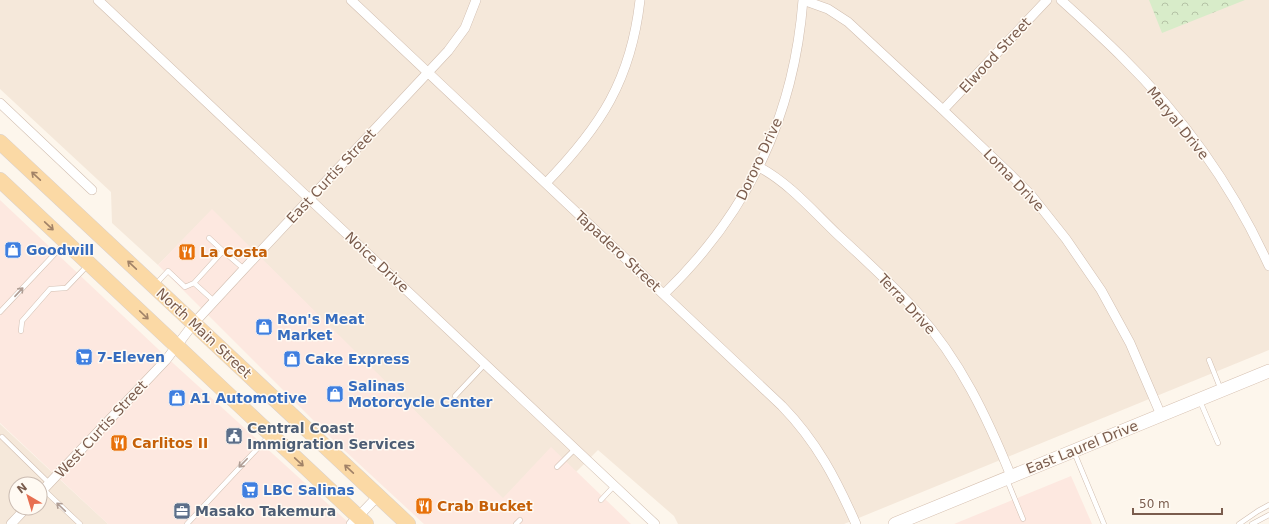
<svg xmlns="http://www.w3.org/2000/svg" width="1269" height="524" viewBox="0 0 1269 524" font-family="'DejaVu Sans',sans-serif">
<defs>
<pattern id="park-crowns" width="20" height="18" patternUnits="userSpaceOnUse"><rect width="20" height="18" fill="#d8ecc9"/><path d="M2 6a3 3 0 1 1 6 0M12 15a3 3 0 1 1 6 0" fill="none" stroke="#b4c2a5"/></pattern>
</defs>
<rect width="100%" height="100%" fill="#fdf6ec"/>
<path fill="#f5e8da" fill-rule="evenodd" d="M0,0h1269v350l-425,174h-166l-4,-8 -76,-66 -22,22 -25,-24 -48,51 -291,-289 -54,55 -46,-42 -1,-31 -111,-103z
M0,424l108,100h-108zM16,484h24v24h-24z"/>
<path fill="#fde8e0" d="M0,200l174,164 176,160h-242l-108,-101z
M212,209l291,289 48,-51 80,77h-207l-93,-86 -173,-173z
M1071,476l21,48h-138z"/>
<path fill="url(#park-crowns)" d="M1149,0h96l-83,33z"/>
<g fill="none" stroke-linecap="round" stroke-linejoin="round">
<defs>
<path id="service" d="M209,238l14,13
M155,285l13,-14 17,16 9,-4
M214,301l-20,-18 29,-32 21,18
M0,312l64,-68
M21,331l1,-10 28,-32 16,-1 21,-22
M1209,360l12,30
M455,396l30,-32
M1200,401l18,42
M2,437l47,46
M1074,452l30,72
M557,467l18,-18
M1007,480l16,39
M43,489l37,35
M601,500l13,-14
M187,524l82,-88
M516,524l4,-4
M1239,524l19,-13 11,-6
M1252,524l17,-9"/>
<path id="minor" d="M98,0l557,524
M351,0l431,406c35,36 54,73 74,118
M803,0l25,9 20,13 95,88 67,64 21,21 35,44 35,51 29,53 31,72
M1061,0c21,19 42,38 62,58 60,59 111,131 146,208
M0,103l92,87
M943,110l104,-110
M759,167c30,16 53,43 78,67 27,25 55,50 80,78 43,48 70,105 94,164
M546,183c55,-57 85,-103 94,-183
M664,294c84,-81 130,-177 139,-294
M40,493l126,-133 28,-37 50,-54 204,-218 17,-23 11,-28
M11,524l15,-16
M351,524l27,-28"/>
<path id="secondary" d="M895,524l374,-153"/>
<path id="primary" d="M0,142l408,382
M0,180l366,344"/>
</defs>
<use href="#service" stroke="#d1beb0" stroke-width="5.5"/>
<use href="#minor" stroke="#d1beb0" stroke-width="10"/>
<use href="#secondary" stroke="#d6c0b0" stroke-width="14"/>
<use href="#primary" stroke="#dad1cd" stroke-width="16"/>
<use href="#service" stroke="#fff" stroke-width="4.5"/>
<use href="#minor" stroke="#fff" stroke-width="9"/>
<use href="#secondary" stroke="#fff" stroke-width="13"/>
<use href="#primary" stroke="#fbd9a5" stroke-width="15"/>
</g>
<defs><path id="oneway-shaft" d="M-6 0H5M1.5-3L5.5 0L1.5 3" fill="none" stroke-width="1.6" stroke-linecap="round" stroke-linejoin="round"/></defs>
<g stroke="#a18267">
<use href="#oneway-shaft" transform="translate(36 176) rotate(-137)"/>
<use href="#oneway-shaft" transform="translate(49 226) rotate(43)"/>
<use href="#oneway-shaft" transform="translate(132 265) rotate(-137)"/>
<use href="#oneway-shaft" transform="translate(144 315) rotate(44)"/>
<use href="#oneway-shaft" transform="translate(299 462) rotate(43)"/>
<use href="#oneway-shaft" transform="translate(349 469) rotate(-137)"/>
</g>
<g stroke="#af9d94">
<use href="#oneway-shaft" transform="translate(19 292) rotate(-47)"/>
<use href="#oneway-shaft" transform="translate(243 463) rotate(134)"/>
<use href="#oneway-shaft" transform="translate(61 507) rotate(-136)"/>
</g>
<defs>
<symbol id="shop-square" viewBox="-11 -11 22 22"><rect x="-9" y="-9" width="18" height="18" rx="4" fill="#3f7fe0" stroke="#fffaf3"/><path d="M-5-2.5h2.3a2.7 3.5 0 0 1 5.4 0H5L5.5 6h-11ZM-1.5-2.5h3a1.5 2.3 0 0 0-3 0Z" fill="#fff"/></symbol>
<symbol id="restaurant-square" viewBox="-11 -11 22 22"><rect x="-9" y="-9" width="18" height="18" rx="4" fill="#e8710a" stroke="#fffaf3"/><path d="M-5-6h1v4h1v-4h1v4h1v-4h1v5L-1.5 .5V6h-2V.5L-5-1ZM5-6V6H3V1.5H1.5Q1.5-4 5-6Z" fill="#fff"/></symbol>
<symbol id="supermarket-square" viewBox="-11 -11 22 22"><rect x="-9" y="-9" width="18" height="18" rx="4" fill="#3f7fe0" stroke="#fffaf3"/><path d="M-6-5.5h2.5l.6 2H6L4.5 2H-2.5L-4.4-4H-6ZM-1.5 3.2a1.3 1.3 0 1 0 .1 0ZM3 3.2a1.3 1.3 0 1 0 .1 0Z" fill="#fff"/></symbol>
<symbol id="civic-square" viewBox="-11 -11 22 22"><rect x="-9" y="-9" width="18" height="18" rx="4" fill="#5c6f8a" stroke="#fffaf3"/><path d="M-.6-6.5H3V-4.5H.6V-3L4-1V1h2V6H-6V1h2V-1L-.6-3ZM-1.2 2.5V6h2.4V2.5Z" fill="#fff"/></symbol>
<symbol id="office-square" viewBox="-11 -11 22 22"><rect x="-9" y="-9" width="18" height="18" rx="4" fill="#5c6f8a" stroke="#fffaf3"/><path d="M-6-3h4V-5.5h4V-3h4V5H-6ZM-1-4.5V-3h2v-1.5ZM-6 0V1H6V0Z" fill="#fff"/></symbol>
</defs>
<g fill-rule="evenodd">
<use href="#shop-square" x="3" y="240" width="20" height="20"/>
<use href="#restaurant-square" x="177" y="242" width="20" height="20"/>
<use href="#shop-square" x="254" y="317" width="20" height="20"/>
<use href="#supermarket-square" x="74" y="347" width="20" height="20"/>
<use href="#shop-square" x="282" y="349" width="20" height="20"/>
<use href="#shop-square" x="325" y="384" width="20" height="20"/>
<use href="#shop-square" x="167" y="388" width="20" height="20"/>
<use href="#civic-square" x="224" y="426" width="20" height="20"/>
<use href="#restaurant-square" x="109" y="433" width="20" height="20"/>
<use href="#supermarket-square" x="240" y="480" width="20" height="20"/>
<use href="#restaurant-square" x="414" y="496" width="20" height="20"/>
<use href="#office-square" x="172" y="501" width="20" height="20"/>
</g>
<g text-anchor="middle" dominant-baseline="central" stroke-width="3" stroke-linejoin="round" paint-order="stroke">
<g font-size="14" fill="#7a5c4d" stroke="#fffaf3">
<text transform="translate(995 55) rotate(-47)">Elwood Street</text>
<text transform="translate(1178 123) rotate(51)">Maryal Drive</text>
<text transform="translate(759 159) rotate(-65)">Dororo Drive</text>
<text transform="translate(331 176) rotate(-47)">East Curtis Street</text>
<text transform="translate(1014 180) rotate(46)">Loma Drive</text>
<text transform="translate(618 251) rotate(43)">Tapadero Street</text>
<text transform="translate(377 262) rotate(43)">Noice Drive</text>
<text transform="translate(907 304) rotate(47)">Terra Drive</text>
<text transform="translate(204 333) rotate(43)">North Main Street</text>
<text transform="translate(101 429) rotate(-47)">West Curtis Street</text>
<text transform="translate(1082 447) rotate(-22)">East Laurel Drive</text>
</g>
<g font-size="14" font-weight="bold" fill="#366cbe" stroke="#fffaf3" text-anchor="start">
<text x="26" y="250">Goodwill</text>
<text x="277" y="319">Ron's Meat<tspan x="277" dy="16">Market</tspan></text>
<text x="97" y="357">7-Eleven</text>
<text x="305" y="359">Cake Express</text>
<text x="348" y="386">Salinas<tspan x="348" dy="16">Motorcycle Center</tspan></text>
<text x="190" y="398">A1 Automotive</text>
<text x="263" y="490">LBC Salinas</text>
</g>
<g font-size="14" font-weight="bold" fill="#c56008" stroke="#fffaf3" text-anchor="start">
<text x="200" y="252">La Costa</text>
<text x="132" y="443">Carlitos II</text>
<text x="437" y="506">Crab Bucket</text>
</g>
<g font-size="14" font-weight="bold" fill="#4e5e75" stroke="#fffaf3" text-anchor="start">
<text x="247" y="428">Central Coast<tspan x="247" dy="16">Immigration Services</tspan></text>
<text x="195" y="511">Masako Takemura</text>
</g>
</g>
<g transform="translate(28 496) rotate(322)"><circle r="19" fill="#fffaf3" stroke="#cabbb1"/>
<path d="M0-3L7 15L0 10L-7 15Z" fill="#e76f51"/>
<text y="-6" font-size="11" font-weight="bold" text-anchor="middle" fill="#7a5c4d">N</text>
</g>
<path d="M1133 508v6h89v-6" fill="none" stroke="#7a5c4d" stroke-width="2"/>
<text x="1139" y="508" font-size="12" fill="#7a5c4d" stroke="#fffaf3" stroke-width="3" paint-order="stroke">50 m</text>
</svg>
